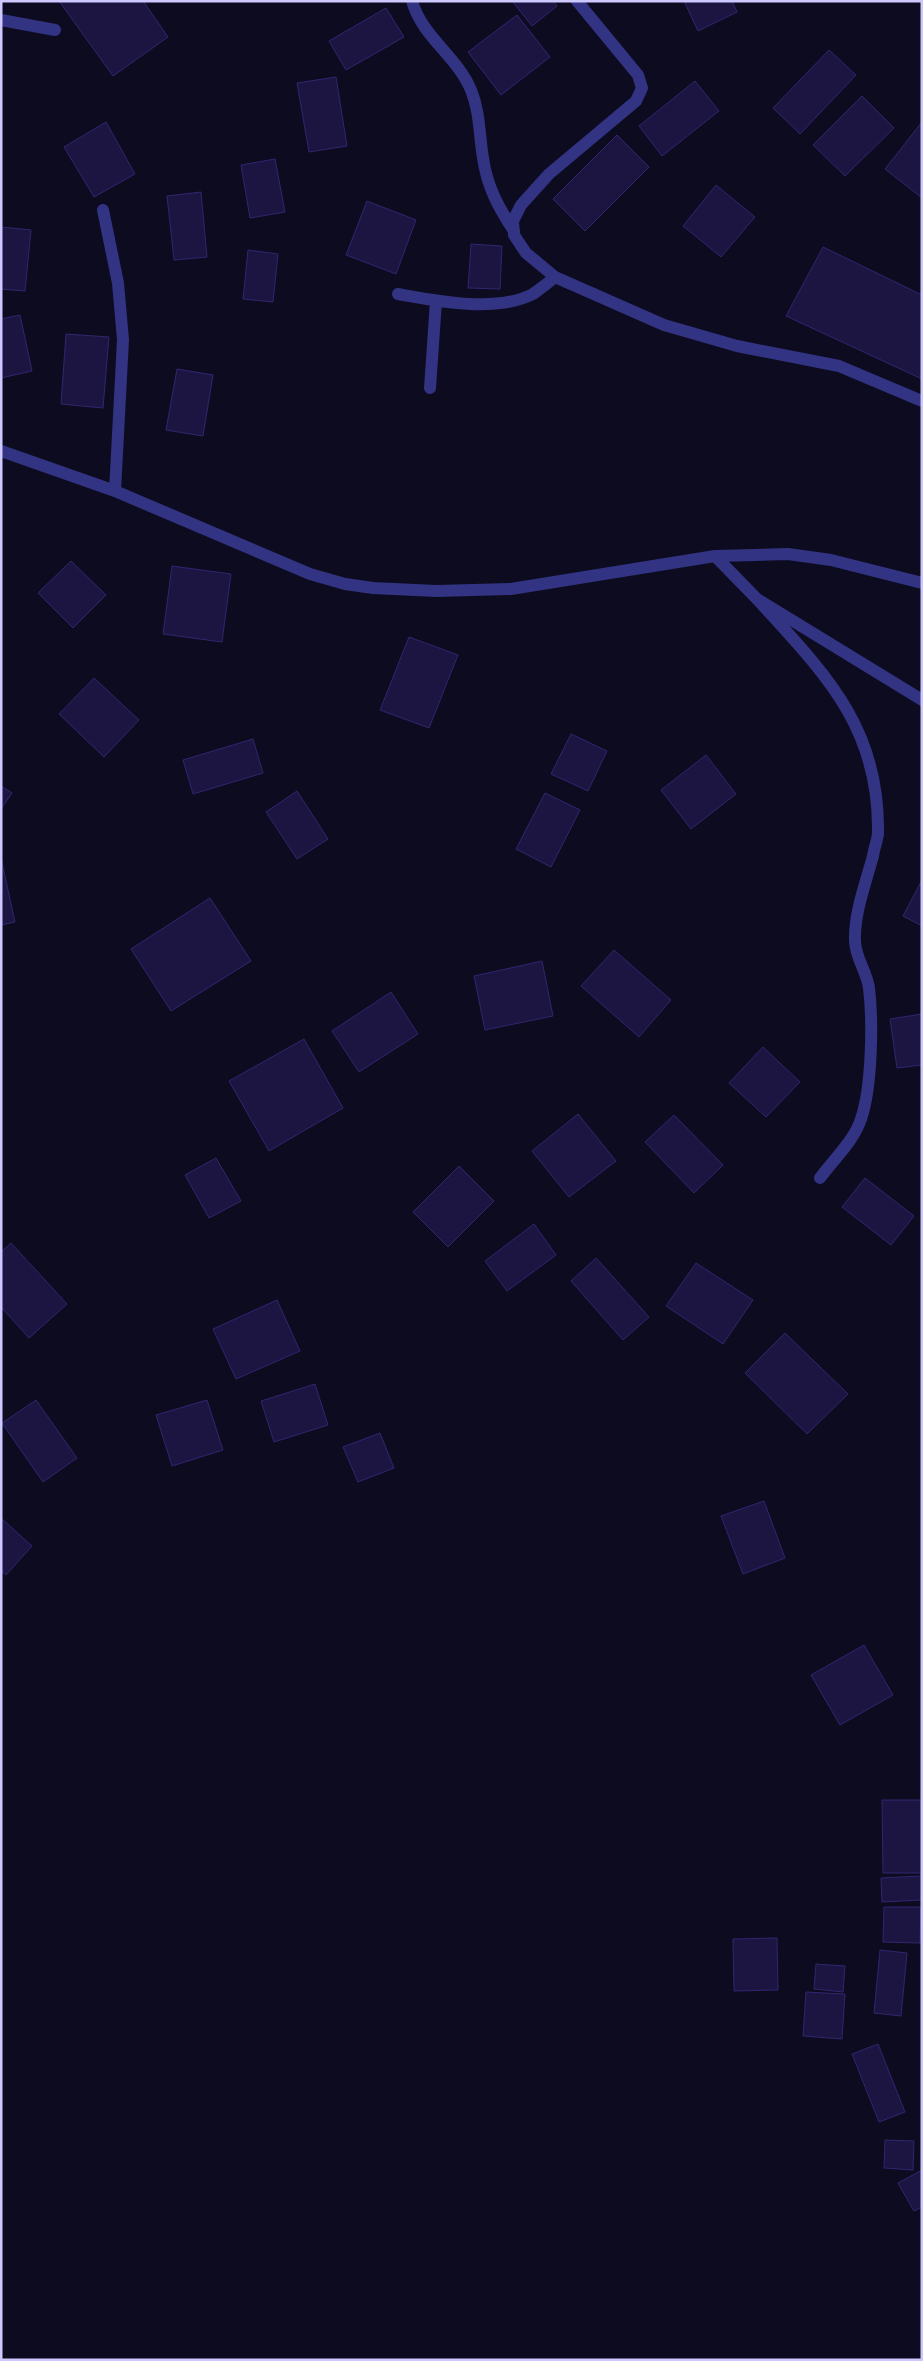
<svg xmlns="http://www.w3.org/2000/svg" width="923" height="2361" viewBox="0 0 923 2361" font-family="Overpass,sans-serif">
<rect width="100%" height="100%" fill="#0d0b1f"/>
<path fill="#1c1542" stroke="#302670" d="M59,1h84l25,36 -55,39z
M512,1h41l4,5 -25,20z
M684,1h48l5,11 -39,19z
M386,8l18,29 -58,33 -17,-29z
M517,15l33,42 -49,38 -33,-43z
M829,50l27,25 -56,59 -27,-26z
M336,77l11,69 -38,6 -12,-69z
M695,81l24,30 -57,45 -23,-30z
M862,96l32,32 -49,48 -32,-31z
M106,122l29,52 -41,23 -30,-50z
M922,122v76l-37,-29z
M617,135l32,32 -64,64 -32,-32z
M275,159l10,53 -35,6 -9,-53z
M716,185l39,32 -34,40 -38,-31z
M201,192l6,65 -33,3 -7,-64z
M367,201l49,19 -20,54 -50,-19z
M1,227l30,3 -6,61 -24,-2z
M471,244l31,2 -2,43 -32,-1z
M823,247l99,48v84l-136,-63z
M248,250l30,4 -5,48 -30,-3z
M20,315l12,56 -31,7v-59z
M66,334l43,3 -6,71 -42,-4z
M177,369l36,6 -10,61 -37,-6z
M71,561l35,34 -33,33 -35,-35z
M172,566l59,8 -9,68 -59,-8z
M409,637l49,18 -29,73 -49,-18z
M94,678l45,42 -35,37 -45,-43z
M571,734l36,17 -19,40 -37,-17z
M253,739l10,34 -70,21 -10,-34z
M706,755l30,39 -45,35 -30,-39z
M1,786l11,7 -11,16z
M297,791l31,48 -31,20 -31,-47z
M545,793l35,17 -29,57 -35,-18z
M1,858l14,64 -14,3z
M922,880v46l-19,-10z
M210,898l41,63 -80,50 -40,-62z
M614,950l57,50 -32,37 -58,-51z
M542,961l11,55 -68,14 -11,-54z
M391,992l27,42 -59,38 -27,-41z
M922,1014v51l-25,3 -7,-49z
M304,1039l39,69 -74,43 -40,-70z
M763,1047l37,35 -34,35 -37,-34z
M578,1114l38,47 -47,36 -37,-46z
M674,1115l49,50 -29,28 -49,-51z
M216,1158l25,43 -32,17 -24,-43z
M459,1166l35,35 -46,46 -35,-35z
M865,1178l49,38 -23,29 -49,-38z
M534,1224l22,31 -49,36 -22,-30z
M11,1243l56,61 -38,34 -28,-31v-55z
M596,1258l53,59 -26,23 -52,-59z
M696,1263l57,37 -30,44 -57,-38z
M277,1300l23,51 -64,28 -23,-50z
M785,1333l63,61 -41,40 -62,-61z
M315,1384l13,41 -54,17 -13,-41z
M36,1400l41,58 -34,24 -41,-59z
M207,1400l16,50 -51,16 -16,-51z
M380,1433l14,35 -36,14 -15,-35z
M764,1501l21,57 -42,16 -22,-58z
M1,1518l31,28 -26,29 -5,-4z
M864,1645l29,50 -53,30 -29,-50z
M882,1800h40v73h-39z
M922,1876v24l-40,2 -1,-24z
M884,1907h37l-1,36 -37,-1z
M777,1938l1,52 -44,1 -1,-52z
M880,1950l27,3 -6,63 -27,-3z
M816,1964l29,2 -2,26 -29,-3z
M806,1992l39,2 -3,45 -39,-3z
M878,2044l27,68 -26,10 -27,-68z
M885,2140l29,1 -1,29 -29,-2z
M922,2170v37l-8,4 -16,-28z"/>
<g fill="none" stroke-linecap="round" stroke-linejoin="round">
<path stroke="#323382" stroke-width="12" d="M412,1c10,36 45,55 59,89 9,22 8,44 12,68 4,28 15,49 31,73
M577,1l61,74 4,13 -6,13 -87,73 -28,31 -8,16 1,14 12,18 29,24 109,48 73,21 102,20 83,35
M1,20l54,10
M103,210l15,73 5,57 -8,151
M398,294c39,7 98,19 135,0 7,-5 15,-11 22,-17
M430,388l6,-87
M1,451l114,40 195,83 35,10 28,4 63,3 75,-2 204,-33 73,-2 43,6 91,23
M715,556l42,43 165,101
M757,599c67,74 123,127 121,235 -1,7 -4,15 -5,22 -7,26 -19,57 -18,85 0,16 12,31 14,47 4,34 3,99 -8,131 -7,22 -28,41 -41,59"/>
</g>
<rect width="923" height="2361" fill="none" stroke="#cdc9ff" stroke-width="5"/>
</svg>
